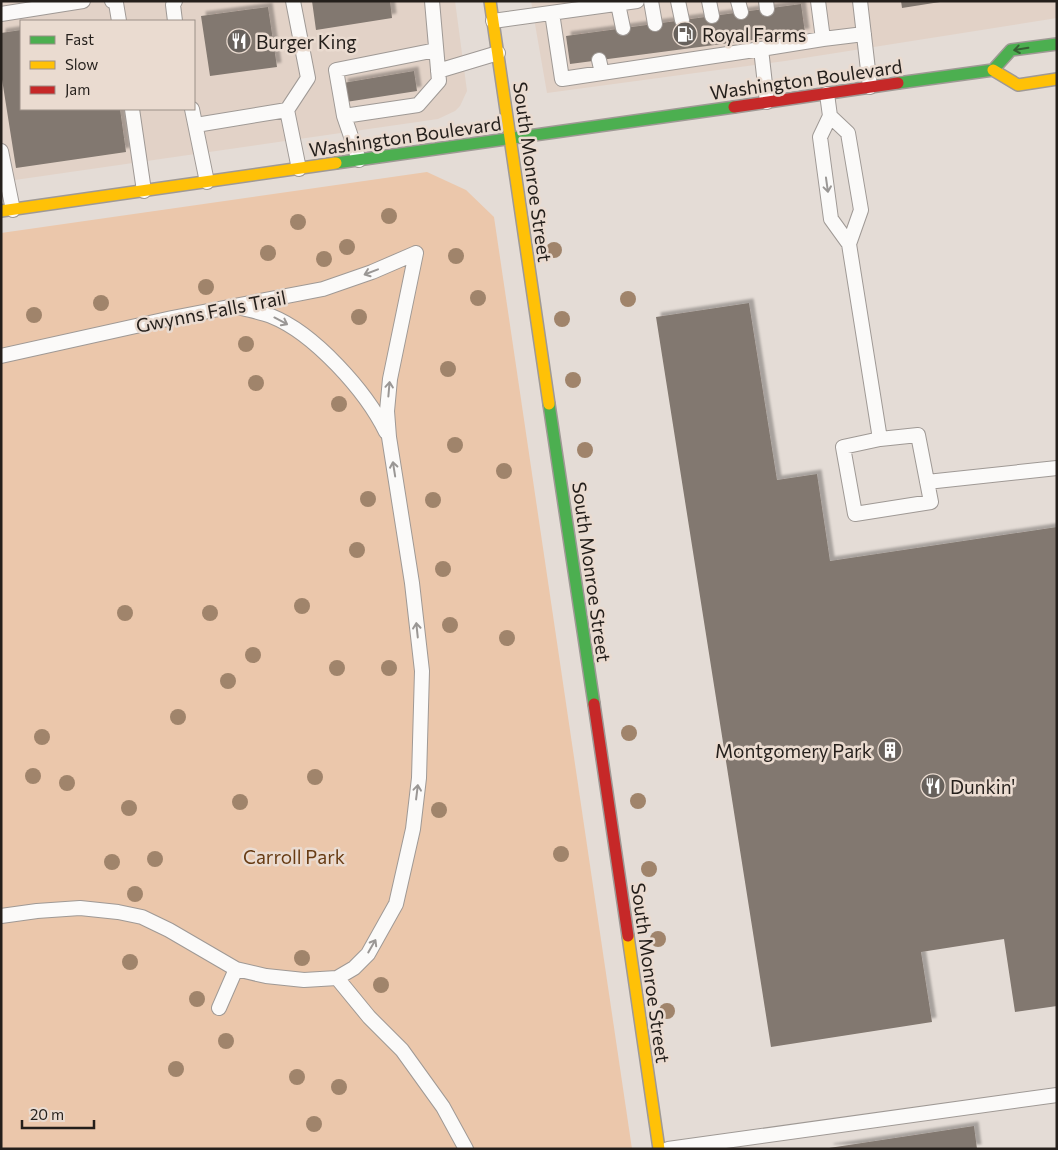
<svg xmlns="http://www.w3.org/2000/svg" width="1058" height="1150" viewBox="0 0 1058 1150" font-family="Commissioner,sans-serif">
<defs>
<filter id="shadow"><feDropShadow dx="4.5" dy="-4.5" stdDeviation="1" flood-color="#0004"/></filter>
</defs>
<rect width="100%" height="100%" fill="#e4dcd6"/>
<path fill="#e2d2c7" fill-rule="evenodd" d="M1,1h454l12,90 -7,15 -5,5 -17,8 -437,63zM21,21h173v88h-173z
M531,1h526v17l-272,43 -238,32z"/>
<path fill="#ebc7ab" d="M427,172l39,18 28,27 138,932h-631v-916z"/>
<path fill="#827870" filter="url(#shadow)" d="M312,1h78l2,17 -76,12z
M901,1h39v1l-38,6z
M801,4l4,29 -235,31 -4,-28z
M268,7l9,60 -67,9 -9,-60z
M21,30v79h99l6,43 -110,16 -15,-95v-40z
M414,71l3,20 -71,11 -3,-19z
M749,303l28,177 40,-6 13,87 227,-34v479l-42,6 -11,-73 -83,13 11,70 -161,25 -115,-730z
M974,1126l3,23h-148v-1z"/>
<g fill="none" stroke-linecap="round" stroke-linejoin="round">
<defs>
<path id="lane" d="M112,1l4,2 3,18
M175,1l-2,4 2,16
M651,1l4,23
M678,1l4,19
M709,1l3,15
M738,1l3,11
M766,1l1,8
M860,1l10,86
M618,4l5,24
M552,13l10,66 199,-30
M1,14l82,-13
M493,21l144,-20
M823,39l41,-5
M599,60l3,13
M438,71l60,-18
M827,94l3,22 -10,21 11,82 18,25 12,-34 -13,-77 -18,-17
M767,102l-6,-53 62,-10 -5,-38
M132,109l12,82
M192,109l15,73
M287,110l21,-32 -15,-77
M344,116l74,-11 21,-24 -7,-80
M196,125l91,-15 12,59
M1,151l12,59
M359,160l-15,-44 -8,-46 100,-20
M849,244l31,195 -37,8 12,67 76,-12 -13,-67 -38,4
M238,307c11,3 22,5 33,9 43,17 95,75 115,116
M1,356l171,-38 151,-29 49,-17 44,-19
M927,482l130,-14
M1,916l36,-5 43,-3 38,4 24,5 27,13 67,39 30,7 38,4 33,-2 17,-10 14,-14 28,-50 17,-75 6,-51 3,-107 -10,-88 -23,-146 -2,-26 3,-32 26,-126
M337,978l32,39 33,33 41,57 23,42
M219,1008l17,-39
M668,1149l389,-54"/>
<path id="fast" d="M898,83l95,-13 18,-20 46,-6
M336,163l398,-56
M549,404l45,300"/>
<path id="slow" d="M490,1l59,403
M993,70l25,15 39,-6
M1,211l335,-48
M628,936l31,213"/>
<path id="jam" d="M734,107l164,-24
M594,704l34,232"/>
</defs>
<use href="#lane" stroke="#9f9995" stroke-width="16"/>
<use href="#fast" stroke="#9f9995" stroke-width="14"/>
<use href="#slow" stroke="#9f9995" stroke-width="14"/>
<use href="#jam" stroke="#9f9995" stroke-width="14"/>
<use href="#lane" stroke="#fbfaf9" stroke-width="14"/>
<use href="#fast" stroke="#4caf50" stroke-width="11"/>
<use href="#slow" stroke="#ffc107" stroke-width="11"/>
<use href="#jam" stroke="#c62828" stroke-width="11"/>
</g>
<g fill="#a0846b">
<circle cx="389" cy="216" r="8"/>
<circle cx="298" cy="222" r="8"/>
<circle cx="347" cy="247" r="8"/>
<circle cx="554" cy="250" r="8"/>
<circle cx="268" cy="253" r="8"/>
<circle cx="456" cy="256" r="8"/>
<circle cx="324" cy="259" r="8"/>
<circle cx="206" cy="287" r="8"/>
<circle cx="478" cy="298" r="8"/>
<circle cx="628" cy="299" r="8"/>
<circle cx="101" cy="303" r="8"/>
<circle cx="34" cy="315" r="8"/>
<circle cx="359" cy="317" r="8"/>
<circle cx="562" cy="319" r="8"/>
<circle cx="246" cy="344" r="8"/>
<circle cx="448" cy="369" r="8"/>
<circle cx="573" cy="380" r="8"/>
<circle cx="256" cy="383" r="8"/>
<circle cx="339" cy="404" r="8"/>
<circle cx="455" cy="445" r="8"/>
<circle cx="585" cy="450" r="8"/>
<circle cx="504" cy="471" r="8"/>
<circle cx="368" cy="499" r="8"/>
<circle cx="433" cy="500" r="8"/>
<circle cx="357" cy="550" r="8"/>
<circle cx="443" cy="569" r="8"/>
<circle cx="302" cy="606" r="8"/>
<circle cx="125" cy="613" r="8"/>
<circle cx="210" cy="613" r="8"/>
<circle cx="450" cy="625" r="8"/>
<circle cx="507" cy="638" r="8"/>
<circle cx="253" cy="655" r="8"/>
<circle cx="337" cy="668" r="8"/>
<circle cx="389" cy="668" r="8"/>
<circle cx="228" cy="681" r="8"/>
<circle cx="178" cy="717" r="8"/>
<circle cx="629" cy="733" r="8"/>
<circle cx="42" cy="737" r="8"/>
<circle cx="33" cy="776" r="8"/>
<circle cx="315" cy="777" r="8"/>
<circle cx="67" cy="783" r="8"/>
<circle cx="638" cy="801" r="8"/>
<circle cx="240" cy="802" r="8"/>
<circle cx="129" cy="808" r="8"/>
<circle cx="439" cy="810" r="8"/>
<circle cx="561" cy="854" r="8"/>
<circle cx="155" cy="859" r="8"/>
<circle cx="112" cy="862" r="8"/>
<circle cx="649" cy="869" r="8"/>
<circle cx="135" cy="894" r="8"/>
<circle cx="658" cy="939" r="8"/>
<circle cx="302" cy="958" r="8"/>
<circle cx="130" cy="962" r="8"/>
<circle cx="381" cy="985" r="8"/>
<circle cx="197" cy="999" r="8"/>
<circle cx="667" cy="1011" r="8"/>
<circle cx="226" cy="1041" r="8"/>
<circle cx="176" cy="1069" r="8"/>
<circle cx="297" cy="1077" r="8"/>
<circle cx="339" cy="1087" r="8"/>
<circle cx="314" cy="1124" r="8"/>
</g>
<defs><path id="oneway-shaft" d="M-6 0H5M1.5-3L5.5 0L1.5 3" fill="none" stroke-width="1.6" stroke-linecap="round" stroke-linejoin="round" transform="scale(1.25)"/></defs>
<use stroke="#366033" href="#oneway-shaft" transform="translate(1021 49) rotate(171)"/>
<g stroke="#9a9795">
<use href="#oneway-shaft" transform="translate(827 185) rotate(82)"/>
<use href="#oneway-shaft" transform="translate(371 272) rotate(159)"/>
<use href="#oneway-shaft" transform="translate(281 321) rotate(28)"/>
<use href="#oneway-shaft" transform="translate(389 389) rotate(-85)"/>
<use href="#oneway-shaft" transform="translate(394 469) rotate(-99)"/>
<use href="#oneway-shaft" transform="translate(417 630) rotate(-96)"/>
<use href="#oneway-shaft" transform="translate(417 792) rotate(-83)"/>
<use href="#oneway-shaft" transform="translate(372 946) rotate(-60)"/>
</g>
<defs>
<symbol id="fuel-disc" viewBox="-11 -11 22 22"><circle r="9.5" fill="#67615c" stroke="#eadbd0"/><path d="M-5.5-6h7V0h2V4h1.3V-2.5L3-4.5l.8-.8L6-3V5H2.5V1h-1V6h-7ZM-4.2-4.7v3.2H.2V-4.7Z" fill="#fff"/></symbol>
<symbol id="restaurant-disc" viewBox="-11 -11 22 22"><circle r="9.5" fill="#67615c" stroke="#eadbd0"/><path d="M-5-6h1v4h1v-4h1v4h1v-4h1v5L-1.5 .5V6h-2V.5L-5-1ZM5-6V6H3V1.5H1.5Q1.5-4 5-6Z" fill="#fff"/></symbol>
<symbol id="building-disc" viewBox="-11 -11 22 22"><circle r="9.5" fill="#67615c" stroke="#eadbd0"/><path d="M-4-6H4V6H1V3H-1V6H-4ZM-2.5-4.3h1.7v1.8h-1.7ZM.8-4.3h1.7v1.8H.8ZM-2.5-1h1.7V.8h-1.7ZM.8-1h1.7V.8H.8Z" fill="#fff"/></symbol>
</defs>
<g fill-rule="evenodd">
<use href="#fuel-disc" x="671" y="20" width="28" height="28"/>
<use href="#restaurant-disc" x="225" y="27" width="28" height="28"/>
<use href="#building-disc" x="876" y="736" width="28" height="28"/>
<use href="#restaurant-disc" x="919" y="772" width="28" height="28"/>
</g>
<g text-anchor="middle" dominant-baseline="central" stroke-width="5" stroke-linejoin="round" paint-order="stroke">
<g font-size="19" fill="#241f1b" stroke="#eadbd0" text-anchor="start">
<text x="702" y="34">Royal Farms</text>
<text x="256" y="41">Burger King</text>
<text x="872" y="750" text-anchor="end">Montgomery Park</text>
<text x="950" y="786">Dunkin'</text>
</g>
<g font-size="19" fill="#241f1b" stroke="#eadbd0">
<text transform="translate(806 79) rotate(-8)">Washington Boulevard</text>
<text transform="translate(405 136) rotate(-8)">Washington Boulevard</text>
<text transform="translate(533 172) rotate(82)">South Monroe Street</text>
<text transform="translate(211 311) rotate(-11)">Gwynns Falls Trail</text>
<text transform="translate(592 572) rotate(82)">South Monroe Street</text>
<text transform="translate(651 973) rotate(82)">South Monroe Street</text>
</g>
<g font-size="19" fill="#683c14" stroke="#eadbd0">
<text x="294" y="856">Carroll Park</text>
</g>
</g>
<rect width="1058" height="1150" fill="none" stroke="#241f1b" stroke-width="5"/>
<rect x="20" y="20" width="175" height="90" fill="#eadbd0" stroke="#9b9088"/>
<rect x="30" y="36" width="25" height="8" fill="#4caf50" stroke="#9b9088"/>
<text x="65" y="45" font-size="15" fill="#241f1b">Fast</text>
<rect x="30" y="61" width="25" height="8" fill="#ffc107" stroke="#9b9088"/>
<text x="65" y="70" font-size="15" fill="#241f1b">Slow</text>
<rect x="30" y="86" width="25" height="8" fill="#c62828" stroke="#9b9088"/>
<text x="65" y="95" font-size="15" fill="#241f1b">Jam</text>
<path d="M22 1120v8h72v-8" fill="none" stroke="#241f1b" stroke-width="2.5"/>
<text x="30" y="1120" font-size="15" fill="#241f1b" stroke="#eadbd0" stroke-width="4" paint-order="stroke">20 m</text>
</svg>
